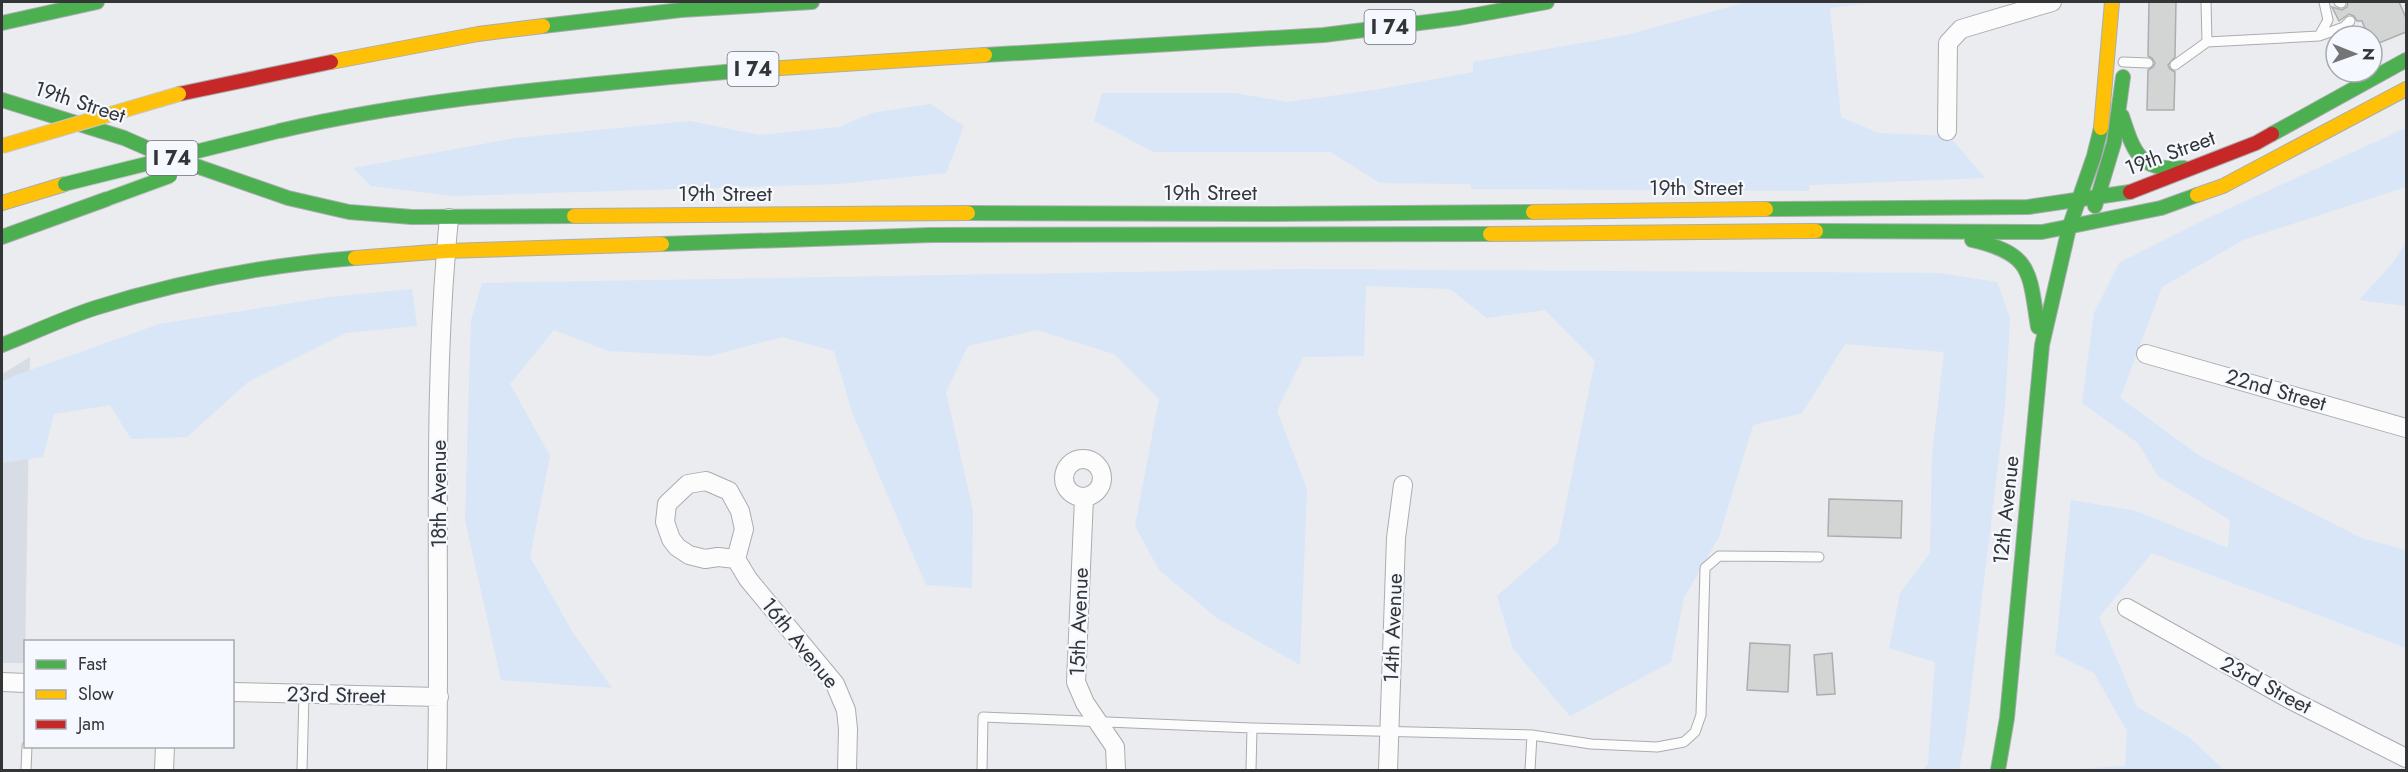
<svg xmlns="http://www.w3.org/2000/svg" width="2408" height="772" viewBox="0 0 2408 772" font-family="Jost,sans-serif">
<rect width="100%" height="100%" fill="#eaecef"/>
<path fill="#d8dde5" d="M30,357l-5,306h-23v-289z"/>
<path fill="#d8e6f7" d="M1747,2h134l-51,6 11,109 38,16 70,3 36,42 -175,7 -1,6 -338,-2v-5l-91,-1 -50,-31h-176l-60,-31 8,-28h132l53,9 94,-13 92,-17v-10l154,-27z
M930,104l34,22 -18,47 -108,11 -385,12 -82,-10 -18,-18 163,-30 174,-17 69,14 80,-8 33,-14z
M2406,128v59l-163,53 -81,47 -42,111 80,58 161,82 45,12v98l-254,-95 -53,64 38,90 53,31 34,32h-166l67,-4 2,-35 -33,-58 -39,-19 16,-154 65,11 92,37 2,-28 -72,-44 -20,-33 -56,-40 12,-90 25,-50 89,-45z
M2406,242v64l-47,-6 33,-36z
M1304,269l635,4 58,9 13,36 -5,88 -40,333 -6,31h-36l5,-6 7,-102 -46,-14 11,-55 30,-40 2,-98 12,-103 -99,-8 -43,69 -49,12 -34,112 -35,61 -13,64 -101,54 -57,-67 -16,-53 61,-53 37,-182 -50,-51 -58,8 -37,-29 -84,-3 -2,70 -61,1 -26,54 30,78 -7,176 -83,-47 -58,-48 -24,-44 24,-127 -45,-45 -77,-24 -69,16 -22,46 27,119 -1,77 -46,-3 -74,-173 -18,-61 -52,-14 -72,19 -102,-5 -54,-21 -44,54 40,72 -20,101 43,76 39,55 -111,-8 -36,-160 6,-200 11,-37z
M412,289l5,37 -71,7 -98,49 -61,55 -56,2 -21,-34 -56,9 -11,43 -41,6v-81l14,-7 143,-51 171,-27z"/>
<path fill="#d3d4d4" stroke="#acadae" stroke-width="1.5" d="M2149,2h27l-1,55 -7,8 2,4 5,3 -1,38h-27l1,-40 5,-3 2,-4 -3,-5 -4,-2z
M2348,2h51l7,16v14l-34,14v-10h-4l-6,-15h-5l-3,-5 -5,-2 -10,7 -7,-14 10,3 5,-3z
M1829,499l73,2 -1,37 -73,-2z
M1750,643l40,2 -2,47 -41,-2z
M1832,653l3,41 -18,1 -3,-40z"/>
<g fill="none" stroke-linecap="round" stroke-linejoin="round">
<defs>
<path id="lane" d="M2206,2l1,40
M2339,2l2,1
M2319,36l25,-9 6,-6
M2123,62l25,1
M2175,65l32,-23 112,-6 9,-16 -4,-18
M26,770l1,-24
M302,770l2,-75
M982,770l1,-53 269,11 280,7 59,9 66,3 27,-5 11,-10 6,-17 4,-147 14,-12 100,1
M1251,770l1,-42
M1530,770l2,-35"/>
<path id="street" d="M1947,131l1,-88 13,-14 91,-27
M2146,354l260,74
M1064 478a19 19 0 1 1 38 0a19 19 0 1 1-38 0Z
M706,481l23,10 11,20 4,18 -8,30 -18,-2 -13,2 -16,-4 -12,-8 -6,-8 -6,-17 2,-18 21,-20z
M1084,498l-8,184 9,21 30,44 1,23
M736,559l12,20 87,105 11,26 2,19 -1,41
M2127,608l164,92 115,58
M2,682l24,1
M232,692l207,5
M164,770l1,-24
M437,770c4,-183 -6,-369 12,-552
M1388,770l8,-232 7,-53"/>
<path id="fast" d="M2,23l95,-21
M543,26l138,-16 131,-8
M985,55l339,-20 135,-17 88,-16
M2,100l122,38 32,14 132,46 61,14 63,5 162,-1
M2122,116c12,37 18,56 62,52
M279,131c150,-35 303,-45 455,-60
M2272,134l134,-74
M2095,206l19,-63 9,-66
M1766,209l262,-2 102,-15
M968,213l304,1 261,-2
M1816,231l226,1 119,-24 36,-13
M2,237l105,-38
M1972,240c61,14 57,32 66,87
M662,244l269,-9 559,-1
M2,345c31,-12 62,-27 93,-37 85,-27 172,-43 260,-50
M1998,770l9,-52 35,-373 27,-117 25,-72 7,-28"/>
<path id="slow" d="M331,62l147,-28 65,-8
M734,71l251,-16
M2101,128l11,-126
M2197,195l26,-9 183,-97
M2,203l63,-19
M1533,212l233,-3
M574,216l394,-3
M1490,234l326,-3
M355,258l91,-7 216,-7"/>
<path id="jam" d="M179,94l152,-32
M2130,192l126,-49 16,-9"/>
</defs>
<use href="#lane" stroke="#abacaf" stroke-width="11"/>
<use href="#street" stroke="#abacaf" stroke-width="20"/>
<use href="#fast" stroke="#abacaf" stroke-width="16"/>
<use href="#slow" stroke="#abacaf" stroke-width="16"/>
<use href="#jam" stroke="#abacaf" stroke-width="16"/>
<use href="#lane" stroke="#fcfcfd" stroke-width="9"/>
<use href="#street" stroke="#fcfcfd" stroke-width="18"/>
<use href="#fast" stroke="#4caf50" stroke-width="14"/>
<use href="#slow" stroke="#ffc107" stroke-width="14"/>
<use href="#jam" stroke="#c62828" stroke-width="14"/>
<defs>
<path id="fast-bridge" d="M65,184l214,-53
M107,199l63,-23"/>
<path id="slow-bridge" d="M2,146l177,-52"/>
</defs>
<use href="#fast-bridge" stroke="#c7c8ca" stroke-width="16" stroke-linecap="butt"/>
<use href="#slow-bridge" stroke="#c7c8ca" stroke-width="16" stroke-linecap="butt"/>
<use href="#fast-bridge" stroke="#4caf50" stroke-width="14"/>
<use href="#slow-bridge" stroke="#ffc107" stroke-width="14"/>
</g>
<g text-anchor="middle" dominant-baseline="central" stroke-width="4.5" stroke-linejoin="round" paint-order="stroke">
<g fill="#f5f9ff" stroke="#6d7073" stroke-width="1.5">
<rect x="1364.5" y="10" width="51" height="34" rx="4.5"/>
<rect x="727.5" y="52" width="51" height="34" rx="4.5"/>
<rect x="146.5" y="141" width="51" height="34" rx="4.5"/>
</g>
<g font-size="20" font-weight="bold" fill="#333537">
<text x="1390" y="27">I 74</text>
<text x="753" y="69">I 74</text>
<text x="172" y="158">I 74</text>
</g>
<g font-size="21" fill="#333537" stroke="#f5f9ff">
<text transform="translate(80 102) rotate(18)">19th Street</text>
<text transform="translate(2170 153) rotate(-20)">19th Street</text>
<text x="1696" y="188">19th Street</text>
<text x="1210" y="193">19th Street</text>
<text x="725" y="194">19th Street</text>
<text transform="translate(2276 390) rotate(16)">22nd Street</text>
<text transform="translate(439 494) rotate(-90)">18th Avenue</text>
<text transform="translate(2006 510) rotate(-84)">12th Avenue</text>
<text transform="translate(1079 622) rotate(-88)">15th Avenue</text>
<text transform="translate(1393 628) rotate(-88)">14th Avenue</text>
<text transform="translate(800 643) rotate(51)">16th Avenue</text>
<text transform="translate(2266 685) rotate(28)">23rd Street</text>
<text transform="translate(336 695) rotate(1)">23rd Street</text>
</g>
</g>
<rect width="2408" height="772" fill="none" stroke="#333537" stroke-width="6"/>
<rect x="24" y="640" width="210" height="108" fill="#f5f9ff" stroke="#a7abaf" stroke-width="1.5"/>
<rect x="36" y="660" width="30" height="9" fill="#4caf50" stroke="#a7abaf" stroke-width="1.5"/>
<text x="78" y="670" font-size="18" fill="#333537">Fast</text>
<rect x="36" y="690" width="30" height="9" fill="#ffc107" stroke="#a7abaf" stroke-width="1.5"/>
<text x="78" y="700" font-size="18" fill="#333537">Slow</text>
<rect x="36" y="720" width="30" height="9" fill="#c62828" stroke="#a7abaf" stroke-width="1.5"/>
<text x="78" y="730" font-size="18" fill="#333537">Jam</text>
<g transform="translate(2354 54) rotate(91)"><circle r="28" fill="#f5f9ff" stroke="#a7abaf" stroke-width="1.5"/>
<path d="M0-4.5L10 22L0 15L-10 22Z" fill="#737577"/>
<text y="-9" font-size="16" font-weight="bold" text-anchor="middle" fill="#333537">N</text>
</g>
</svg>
